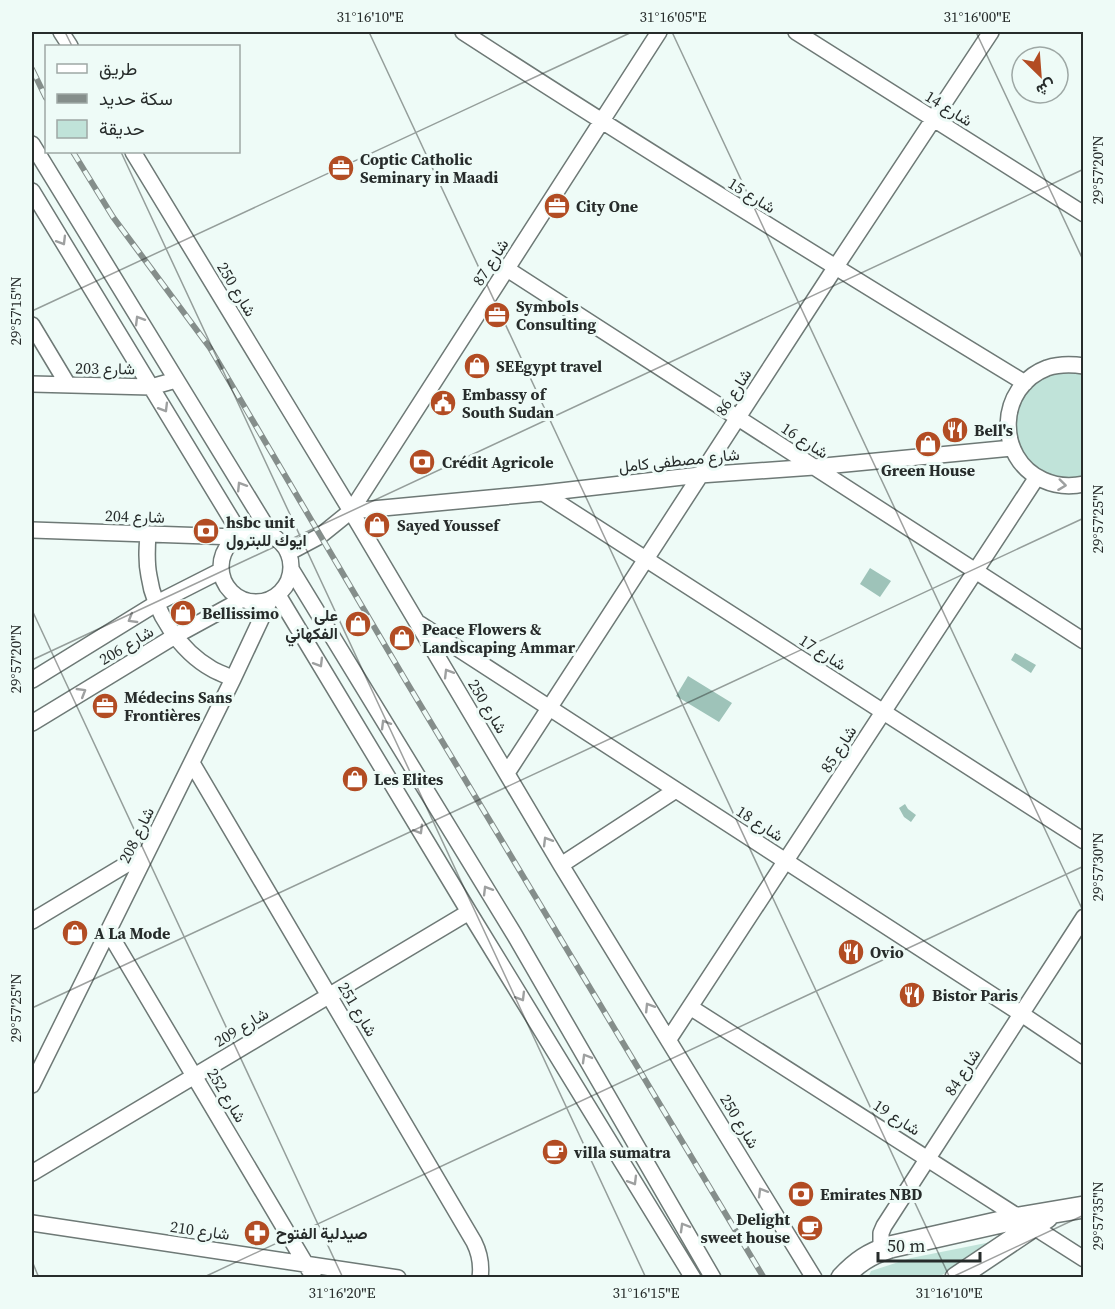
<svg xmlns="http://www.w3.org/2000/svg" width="1115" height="1309" viewBox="0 0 1115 1309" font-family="'Source Serif 4',Vazirmatn,serif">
<rect width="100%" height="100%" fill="#eefbf7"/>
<path fill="#c0e3d9" d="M1068,370l15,4v106l-40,-4 -22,-20 -8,-28 7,-28 20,-22z
M996,1241l-57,36 -71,1 3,-7 40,-13z"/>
<path fill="#9ec3b9" d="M870,568l21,13 -11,16 -20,-13z
M1015,653l21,12 -5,8 -20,-13z
M688,676l44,27 -13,19 -43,-26z
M905,804l3,5 8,6 -5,7 -7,-5 -5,-9z"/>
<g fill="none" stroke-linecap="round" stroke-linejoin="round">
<defs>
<path id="street" d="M61,32l9,14
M463,32c185,120 373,236 562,351
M796,32l288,182
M32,144l240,392
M133,152l218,359 210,354 253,413
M32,191l209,344
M507,269l577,372
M32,325l36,60
M1084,366c-13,-2 -25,-2 -37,2 -50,19 -52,90 -4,112 13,6 27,7 41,4
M32,384l119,3 25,-7
M543,493l541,348
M351,511l192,-18 157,-18 114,-8 198,-19
M32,530l205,7
M221 567a35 35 0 1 1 70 0a35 35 0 1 1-70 0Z
M148,534c-1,14 -2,28 1,42 5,36 31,75 63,93 7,4 14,6 21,10
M288,553l32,-17 31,-25 308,-479
M291,569l223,365 199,344
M278,595l191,317 224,366
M420,624l600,389 64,43
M32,680l125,-77 63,-32
M32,723l143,-87 66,-36
M192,763l282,479c6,12 8,22 6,36
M507,773l328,-505 156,-236
M561,865l115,-75
M32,921l115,-69
M108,931l206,347
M690,1007l394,252
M669,1039l368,-562
M32,1085l201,-406 37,-79
M32,1173l437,-261
M32,1223l366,55
M881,1250v-17l3,-7 200,-309"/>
<path id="secondary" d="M842,1278c15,-16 27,-24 48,-31l129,-29 65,-11
M956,1278l91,-61"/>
</defs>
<use href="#street" stroke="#6e7976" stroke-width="18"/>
<use href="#secondary" stroke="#6e7976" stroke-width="24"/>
<use href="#street" stroke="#fff" stroke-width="15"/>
<use href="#secondary" stroke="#fff" stroke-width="21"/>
<defs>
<path id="rail" d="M32,69l14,29
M73,152l40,65 97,131 196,333 358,597"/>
</defs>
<use href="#rail" stroke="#858e8b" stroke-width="6"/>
<use href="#rail" stroke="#eefbf7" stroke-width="4" stroke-dasharray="11" stroke-linecap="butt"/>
</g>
<defs><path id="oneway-chevron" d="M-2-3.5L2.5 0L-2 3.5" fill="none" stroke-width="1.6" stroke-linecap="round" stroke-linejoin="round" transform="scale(1.5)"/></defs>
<g stroke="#9ea0a0">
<use href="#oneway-chevron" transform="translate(62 241) rotate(59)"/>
<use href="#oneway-chevron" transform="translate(139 320) rotate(-121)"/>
<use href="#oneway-chevron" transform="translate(164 408) rotate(59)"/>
<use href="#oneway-chevron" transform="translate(1062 485) rotate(7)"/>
<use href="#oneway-chevron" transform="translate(241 486) rotate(-122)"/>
<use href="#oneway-chevron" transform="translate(132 619) rotate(149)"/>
<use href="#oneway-chevron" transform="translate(319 663) rotate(59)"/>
<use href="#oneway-chevron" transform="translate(448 673) rotate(-121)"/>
<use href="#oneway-chevron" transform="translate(82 692) rotate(-31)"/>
<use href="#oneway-chevron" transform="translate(385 724) rotate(-121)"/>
<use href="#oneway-chevron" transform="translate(419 830) rotate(59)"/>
<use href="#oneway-chevron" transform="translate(547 841) rotate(-121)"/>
<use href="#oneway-chevron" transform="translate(487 890) rotate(-121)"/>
<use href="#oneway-chevron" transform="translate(521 997) rotate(59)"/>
<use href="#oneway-chevron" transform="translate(649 1007) rotate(-122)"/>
<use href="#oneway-chevron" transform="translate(586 1058) rotate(-120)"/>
<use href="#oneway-chevron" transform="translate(633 1181) rotate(59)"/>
<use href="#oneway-chevron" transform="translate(762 1192) rotate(-121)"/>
<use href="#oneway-chevron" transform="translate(684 1227) rotate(-120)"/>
</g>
<path fill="none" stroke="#272c2b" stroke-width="1.5" stroke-opacity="0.45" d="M65,32l7,14M369,32l581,1246M672,32l412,881M976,32l108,230M121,152l525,1126M32,311l600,-279M32,610l311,668M32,660l1052,-491M32,1008l1052,-490M32,1261l7,17M202,1278l882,-412M950,1278l134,-63"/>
<defs>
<symbol id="office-disc" viewBox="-11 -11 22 22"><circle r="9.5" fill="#b24c23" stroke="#eefbf7"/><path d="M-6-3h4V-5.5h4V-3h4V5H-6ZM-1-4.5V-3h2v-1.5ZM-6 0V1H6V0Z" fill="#fff"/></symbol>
<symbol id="shop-disc" viewBox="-11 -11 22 22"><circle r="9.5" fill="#b24c23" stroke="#eefbf7"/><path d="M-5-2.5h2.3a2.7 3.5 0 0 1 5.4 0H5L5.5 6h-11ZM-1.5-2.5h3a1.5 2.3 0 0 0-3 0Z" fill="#fff"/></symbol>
<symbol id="civic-disc" viewBox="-11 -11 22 22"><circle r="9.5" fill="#b24c23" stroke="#eefbf7"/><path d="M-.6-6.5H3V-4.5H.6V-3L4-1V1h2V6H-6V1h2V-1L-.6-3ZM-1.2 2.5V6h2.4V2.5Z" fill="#fff"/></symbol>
<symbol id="restaurant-disc" viewBox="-11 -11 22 22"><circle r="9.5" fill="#b24c23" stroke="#eefbf7"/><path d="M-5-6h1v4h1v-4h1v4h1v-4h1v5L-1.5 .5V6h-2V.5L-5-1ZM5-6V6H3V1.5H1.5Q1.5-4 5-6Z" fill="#fff"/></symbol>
<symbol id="bank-disc" viewBox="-11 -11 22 22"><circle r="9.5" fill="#b24c23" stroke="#eefbf7"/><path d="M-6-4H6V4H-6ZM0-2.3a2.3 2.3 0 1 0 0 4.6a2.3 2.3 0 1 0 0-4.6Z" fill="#fff"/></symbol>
<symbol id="cafe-disc" viewBox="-11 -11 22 22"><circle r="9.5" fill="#b24c23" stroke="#eefbf7"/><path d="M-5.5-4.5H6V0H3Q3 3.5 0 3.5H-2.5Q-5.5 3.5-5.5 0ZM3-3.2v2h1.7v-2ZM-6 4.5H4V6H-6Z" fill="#fff"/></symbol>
<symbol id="pharmacy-disc" viewBox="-11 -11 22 22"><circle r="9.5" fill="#b24c23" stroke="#eefbf7"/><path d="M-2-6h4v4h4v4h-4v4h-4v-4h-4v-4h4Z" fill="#fff"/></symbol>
</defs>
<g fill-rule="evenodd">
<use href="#office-disc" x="326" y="153" width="30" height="30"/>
<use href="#office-disc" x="542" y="191" width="30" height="30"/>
<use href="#office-disc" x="482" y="300" width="30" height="30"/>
<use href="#shop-disc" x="462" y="351" width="30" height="30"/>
<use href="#civic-disc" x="428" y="388" width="30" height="30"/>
<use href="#restaurant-disc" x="940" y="415" width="30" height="30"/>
<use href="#shop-disc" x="913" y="429" width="30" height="30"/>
<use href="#bank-disc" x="407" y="447" width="30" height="30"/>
<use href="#shop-disc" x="362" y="510" width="30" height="30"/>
<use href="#bank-disc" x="191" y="516" width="30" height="30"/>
<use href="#shop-disc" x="168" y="598" width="30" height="30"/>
<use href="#shop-disc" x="343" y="609" width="30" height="30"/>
<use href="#shop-disc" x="387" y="623" width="30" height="30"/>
<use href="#office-disc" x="90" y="691" width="30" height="30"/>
<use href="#shop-disc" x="340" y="764" width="30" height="30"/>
<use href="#shop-disc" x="60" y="918" width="30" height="30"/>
<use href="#restaurant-disc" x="836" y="937" width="30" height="30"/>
<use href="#restaurant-disc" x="897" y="980" width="30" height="30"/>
<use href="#cafe-disc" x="540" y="1137" width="30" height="30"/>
<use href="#bank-disc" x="786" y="1179" width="30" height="30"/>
<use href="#cafe-disc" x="795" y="1213" width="30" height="30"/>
<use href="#pharmacy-disc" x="242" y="1218" width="30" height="30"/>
</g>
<g text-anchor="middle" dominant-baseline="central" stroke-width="6" stroke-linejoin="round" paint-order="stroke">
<g font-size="16" fill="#272c2b" stroke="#eefbf7">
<text transform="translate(949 108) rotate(32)">شارع 14</text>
<text transform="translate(752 195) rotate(32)">شارع 15</text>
<text transform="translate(490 262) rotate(-57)">شارع 87</text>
<text transform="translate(237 289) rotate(59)">شارع 250</text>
<text transform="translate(105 368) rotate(1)">شارع 203</text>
<text transform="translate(733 392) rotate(-57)">شارع 86</text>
<text transform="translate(805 440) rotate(33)">شارع 16</text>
<text transform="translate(679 460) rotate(-6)">شارع مصطفى كامل</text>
<text transform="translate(135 516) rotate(2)">شارع 204</text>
<text transform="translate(126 645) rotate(-31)">شارع 206</text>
<text transform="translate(823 652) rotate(33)">شارع 17</text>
<text transform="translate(488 706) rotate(59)">شارع 250</text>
<text transform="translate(838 749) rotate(-57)">شارع 85</text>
<text transform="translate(760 823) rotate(33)">شارع 18</text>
<text transform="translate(136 835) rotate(-64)">شارع 208</text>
<text transform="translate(358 1009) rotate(59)">شارع 251</text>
<text transform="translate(241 1027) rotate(-31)">شارع 209</text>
<text transform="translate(962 1072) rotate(-57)">شارع 84</text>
<text transform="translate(227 1095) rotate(59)">شارع 252</text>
<text transform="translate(897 1117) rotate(33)">شارع 19</text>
<text transform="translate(740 1121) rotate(59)">شارع 250</text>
<text transform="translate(200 1230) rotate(8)">شارع 210</text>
</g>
<g font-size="16" font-weight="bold" fill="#272c2b" stroke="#eefbf7" text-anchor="start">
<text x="360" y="159">Coptic Catholic<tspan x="360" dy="18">Seminary in Maadi</tspan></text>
<text x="576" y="206">City One</text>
<text x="516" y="306">Symbols<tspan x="516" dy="18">Consulting</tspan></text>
<text x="496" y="366">SEEgypt travel</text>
<text x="462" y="394">Embassy of<tspan x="462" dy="18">South Sudan</tspan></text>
<text x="974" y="430">Bell's</text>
<text x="442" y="462">Crédit Agricole</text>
<text x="928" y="470" text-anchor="middle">Green House</text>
<text x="226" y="522">hsbc unit<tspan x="226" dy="18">ايوك للبترول</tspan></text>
<text x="397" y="525">Sayed Youssef</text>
<text x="202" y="613">Bellissimo</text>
<text x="338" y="615" text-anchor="end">علي<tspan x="338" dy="18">الفكهاني</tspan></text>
<text x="422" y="629">Peace Flowers &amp;<tspan x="422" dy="18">Landscaping Ammar</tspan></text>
<text x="124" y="697">Médecins Sans<tspan x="124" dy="18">Frontières</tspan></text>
<text x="374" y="779">Les Elites</text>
<text x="94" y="933">A La Mode</text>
<text x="870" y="952">Ovio</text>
<text x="932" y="995">Bistor Paris</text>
<text x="574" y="1152">villa sumatra</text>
<text x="820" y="1194">Emirates NBD</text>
<text x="790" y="1219" text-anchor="end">Delight<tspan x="790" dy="18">sweet house</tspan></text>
<text x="276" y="1233">صيدلية الفتوح</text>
</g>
</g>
<rect width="1115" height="1309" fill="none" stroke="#eefbf7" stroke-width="66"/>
<rect x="45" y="45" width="195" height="108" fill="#eefbf7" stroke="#9ea8a5" stroke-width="1.5"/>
<rect x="57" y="64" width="30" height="9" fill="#ffffff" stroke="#9ea8a5" stroke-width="1.5"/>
<text x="99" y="75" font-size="18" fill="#272c2b">طريق</text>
<rect x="57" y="94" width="30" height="9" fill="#858e8b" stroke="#9ea8a5" stroke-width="1.5"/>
<text x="99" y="105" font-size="18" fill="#272c2b">سكة حديد</text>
<rect x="57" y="120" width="30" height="18" fill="#c0e3d9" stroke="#9ea8a5" stroke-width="1.5"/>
<text x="99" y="135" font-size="18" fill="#272c2b">حديقة</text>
<g transform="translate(1040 75) rotate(155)"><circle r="28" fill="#eefbf7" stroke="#9ea8a5" stroke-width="1.5"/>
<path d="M0-4.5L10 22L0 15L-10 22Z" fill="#b24c23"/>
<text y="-9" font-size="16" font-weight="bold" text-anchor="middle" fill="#272c2b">ش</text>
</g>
<path d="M878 1252v9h102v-9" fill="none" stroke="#272c2b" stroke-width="3"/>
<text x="887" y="1252" font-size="18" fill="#272c2b" stroke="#eefbf7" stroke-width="4.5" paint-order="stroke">50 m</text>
<rect x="33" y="33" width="1049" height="1243" fill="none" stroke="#272c2b" stroke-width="2"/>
<g font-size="15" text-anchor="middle" fill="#272c2b">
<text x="370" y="22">31°16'10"E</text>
<text x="673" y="22">31°16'05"E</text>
<text x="977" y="22">31°16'00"E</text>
<text transform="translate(1098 170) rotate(-90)" y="5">29°57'20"N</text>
<text transform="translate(16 311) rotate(-90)" y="5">29°57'15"N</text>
<text transform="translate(1098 519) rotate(-90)" y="5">29°57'25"N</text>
<text transform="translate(16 659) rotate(-90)" y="5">29°57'20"N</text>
<text transform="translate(1098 867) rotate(-90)" y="5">29°57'30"N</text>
<text transform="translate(16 1008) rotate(-90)" y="5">29°57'25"N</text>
<text transform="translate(1098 1216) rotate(-90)" y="5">29°57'35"N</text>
<text x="342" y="1298">31°16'20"E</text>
<text x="646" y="1298">31°16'15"E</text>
<text x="949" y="1298">31°16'10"E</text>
</g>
</svg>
